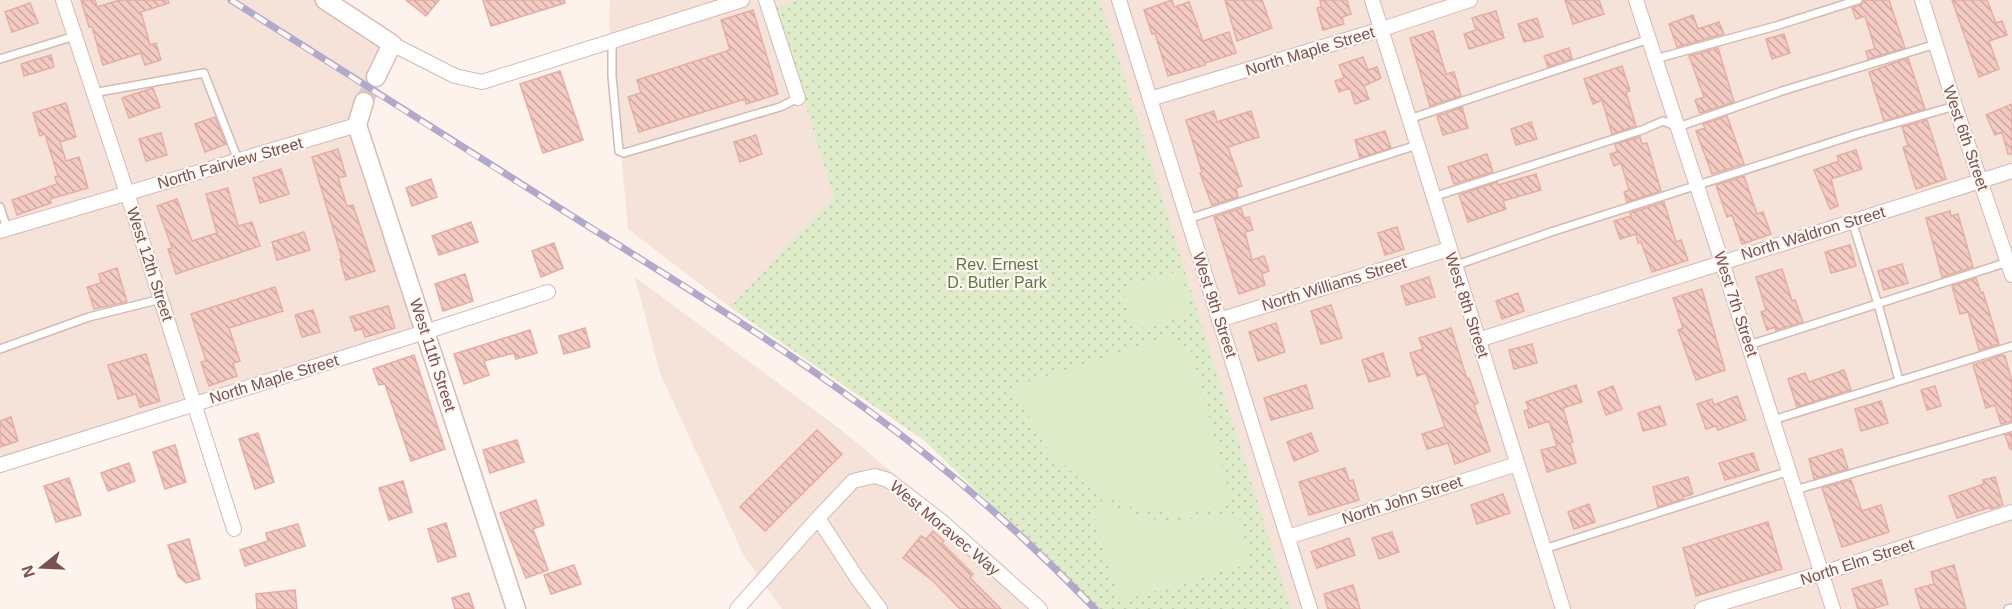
<svg xmlns="http://www.w3.org/2000/svg" width="2012" height="609" viewBox="0 0 2012 609" font-family="Helvetica,sans-serif">
<defs>
<pattern id="grass-dots" width="8" height="8" patternUnits="userSpaceOnUse" patternTransform="scale(1.5)"><rect width="8" height="8" fill="#dfecc9"/><path d="M2 2h.1M6 6h.1" fill="none" stroke="#c3ccae" stroke-width="1.8" stroke-linecap="round"/></pattern>
<pattern id="building-back-hatch" width="6" height="6" patternUnits="userSpaceOnUse" patternTransform="scale(1.5)"><rect width="6" height="6" fill="#f3cbc3"/><path d="M-1 5l2 2M0 0l6 6M5-1l2 2" fill="none" stroke="#caa7a1"/></pattern>
</defs>
<rect width="100%" height="100%" fill="#fdf2ec"/>
<path fill="#f5e3da" d="M0,0h321l67,45 -30,76 65,214 -423,131z
M610,0h1402v609h-913l-174,-168 -195,-134 -102,-78 -19,-208z
M635,277l206,153 160,132 44,47h-263l-38,-53 -84,-183z"/>
<path fill="url(#grass-dots)" d="M800,0h300l191,609h-192l-174,-168 -195,-134 104,-110 -59,-190z"/>
<path fill="#dfecc9" d="M1179,271l13,41 -57,18 -13,-41z
M1168,337l23,13 41,154 -48,11 -48,-6 -41,-16 -46,-42 -38,-64z
M1098,500c17,7 34,17 52,19 30,3 59,-2 88,-5l14,49 -132,38 -27,-87z"/>
<path fill="url(#building-back-hatch)" stroke="#e6ada3" stroke-width="1.5" d="M81,0h14l2,7 23,-7h48l1,3 -28,9 9,33 6,-2 5,17 -16,5 -4,-12 -38,12 -11,-38h-3z
M406,0h33l-13,16z
M483,0h81l1,3 -74,23z
M1172,0l2,7 15,-5 14,39 26,-9 7,21 -31,10v2l-37,11 -13,-43 -3,1 -8,-24z
M1225,0h37l10,28 -35,13z
M1320,0h27l4,14 -9,3 2,7 -21,6 -6,-22 4,-1z
M1565,0h34l5,14 -31,10z
M1864,0h25l16,48 -37,11 -2,-8 9,-2 -10,-33 -9,3 -4,-11 10,-4z
M1952,0h35l9,23 6,-2 5,14 -18,6 10,28 -20,8z
M30,3l8,20 -26,9 -7,-20z
M753,10l25,84 -32,10 -1,-5 -106,33 -11,-35 13,-4 -4,-13 93,-30 -9,-30z
M1496,11l8,27 -35,11 -5,-15 12,-4 -4,-12z
M1693,15l5,14 21,-7 5,12 -47,13 -8,-23z
M1537,18l6,19 -19,5 -6,-18z
M1433,31l13,43 8,-2 7,24 -31,10 -20,-68z
M1784,34l6,19 -18,6 -6,-20z
M1569,48l3,11 -24,8 -4,-11z
M1718,48l16,54 -34,11 -5,-13 9,-3 -15,-41z
M51,55l3,12 -30,9 -3,-12z
M1363,57l5,13 9,-3 4,11 -17,8 5,13 -14,5 -5,-16 -11,4 -4,-11 9,-3 -5,-13z
M1908,58l17,51 -41,12 -15,-49z
M1622,66l8,25 -4,1 10,34 -24,8 -10,-34 -9,4 -9,-25z
M560,71l23,69 -40,13 -23,-69z
M153,88l7,19 -31,11 -7,-20z
M66,103l10,34 -16,5 6,19 13,-4 9,31 -38,11 1,4 -34,12 -5,-15 45,-16 -2,-7 3,-1 -13,-42 -5,2 -7,-23z
M2012,104v50h-4l-6,-22 -7,3 -9,-20z
M1462,107l6,21 -25,7 -6,-19z
M1214,111l3,11 34,-11 8,26 -31,10 14,39 -6,2 2,9 -26,8 -12,-32 2,-1 -16,-52z
M1727,116l17,48 -32,10 -16,-43 9,-3 -2,-4z
M215,117l11,27 -21,8 -10,-28z
M1927,120l19,59 -30,10 -13,-42 5,-1 -6,-19z
M1531,122l6,17 -21,6 -5,-16z
M1385,131l6,17 -31,10 -5,-18z
M161,133l6,22 -21,6 -7,-22z
M756,135l6,19 -22,8 -6,-20z
M1640,137l2,7 5,-1 14,48 -34,11 -3,-10 5,-2 -8,-27 -7,3 -4,-12 7,-2 -2,-8z
M338,149l8,27 -8,2 9,28 6,-1 22,66 -29,9 -6,-21h2l-30,-102z
M1856,150l6,19 -31,10 7,27 -8,3 -16,-39 25,-9 -2,-5z
M1487,154l6,18 -39,12 -6,-17z
M281,169l8,25 -29,9 -7,-25z
M1536,174l5,16 -38,11 3,8 -38,13 -9,-27 38,-13 1,3z
M1744,176l13,38 6,-2 8,22 -29,10 -10,-29 -5,2 -11,-32z
M431,179l6,18 -25,9 -6,-18z
M228,188l10,38 14,-4 8,24 -84,28 -8,-25 4,-1 -15,-42 20,-7 15,42 25,-8 -11,-39z
M1664,202l12,40 5,-2 7,20 -36,12 -11,-30 -3,1 -2,-9 -16,5 -6,-18 17,-5 -1,-3z
M1241,208l3,10 5,-1 4,13 -8,2 7,28 12,-4 5,15 -7,3 3,11 -26,9 -25,-77z
M1950,211l1,5 7,-2 15,53 -31,10 -16,-59z
M471,222l7,20 -39,13 -7,-19z
M1397,227l7,22 -19,6 -7,-22z
M304,232l6,18 -33,10 -5,-18z
M554,243l9,25 -22,9 -9,-26z
M1850,245l6,21 -25,7 -6,-21z
M1902,264l6,19 -24,7 -6,-19z
M117,268l10,34 -33,7 -7,-22 14,-4 -2,-9z
M1782,269l10,32 3,-1 8,22 -27,8 -1,-3 -8,3 -6,-18 5,-2 -10,-33z
M465,274l8,27 -30,10 -8,-27z
M1429,277l6,20 -29,8 -5,-19z
M1976,278l5,15 2,-1 16,52 -20,6 -11,-38 -8,2 -8,-28z
M275,287l8,24 -54,17 11,33 -7,2 4,13 -28,10 -8,-24 5,-1 -15,-47z
M1702,289l23,81 -29,10 -18,-50 5,-2 -10,-30z
M1518,293l6,18 -22,8 -6,-18z
M1331,305l11,33 -21,6 -10,-33z
M388,306l7,22 -30,9 -3,-9 -7,3 -5,-14z
M313,310l7,22 -18,5 -7,-22z
M1276,323l9,29 -27,9 -9,-29z
M585,328l5,19 -26,7 -5,-18z
M1451,328l16,51 2,-1 9,25 -4,2 16,46 -35,13 -7,-21 -21,6 -5,-15 23,-7 -19,-54 -9,3 -7,-23 13,-4 -4,-11z
M530,330l7,23 -21,6 -2,-6 -30,8 5,14 -25,9 -10,-30z
M1532,344l5,19 -23,6 -5,-19z
M1383,353l7,23 -21,6 -7,-22z
M146,354l14,47 -20,6 -4,-13 -18,5 -10,-34z
M414,355l31,94 -34,12 -26,-77 -6,1 -6,-16z
M2002,355l3,1 7,26v39l-11,3 -6,-19 -9,3 -13,-43z
M1844,370l7,20 -54,17 -9,-28 17,-6 4,9z
M1306,385l7,23 -42,12 -7,-22z
M1576,385l6,17 -19,6 10,34 -3,1 6,20 -29,9 -6,-22 16,-4 -8,-25 -20,7 -5,-17 5,-2 -3,-7z
M1613,386l9,23 -16,6 -8,-23z
M1935,386l6,20 -14,4 -6,-20z
M1737,396l9,24 -28,10 -2,-4 -10,3 -9,-25 15,-5 2,6z
M1881,401l7,22 -27,8 -6,-22z
M1660,406l6,19 -23,6 -5,-18z
M11,417l7,24 -18,6v-26z
M817,430l25,24 -77,77 -25,-24z
M258,433l16,49 -19,7 -16,-50z
M1311,433l7,18 -24,10 -7,-19z
M2012,433v16h-2l-5,-14z
M517,440l7,22 -34,11 -7,-23z
M175,445l11,37 -21,7 -12,-37z
M1842,449l6,20 -34,10 -5,-20z
M1753,453l6,17 -34,10 -6,-17z
M129,463l6,18 -27,10 -7,-18z
M1345,468l4,13 4,-1 6,20 -50,15 -10,-33z
M1688,477l5,17 -10,3 1,2 -26,8 -5,-20z
M1995,477l8,28 -12,4v-2l-34,11 -8,-22 35,-12 -1,-4z
M69,478l12,37 -25,7 -12,-36z
M1851,480l11,31 19,-6 8,27 -47,15 -20,-59z
M403,481l9,31 -23,8 -10,-32z
M1503,494l7,19 -33,11 -6,-19z
M536,500l8,25 -11,4 15,41 -22,8 -26,-65z
M1589,504l6,18 -21,7 -6,-17z
M1768,522l14,47 -86,27 -13,-48z
M446,523l10,33 -18,6 -10,-33z
M298,524l7,22 -60,20 -5,-16 28,-9 -2,-8z
M933,531l11,10 -2,2 31,31 -3,4 31,31h-41l-27,-28 -30,-23 18,-22 5,3z
M1392,532l7,20 -20,7 -7,-21z
M1349,538l6,17 -38,13 -6,-16z
M189,539l11,40 -14,4 -8,-7 -10,-31z
M574,565l7,19 -30,10 -7,-19z
M1954,565l12,44h-45l-6,-20 19,-5 -3,-12z
M1881,580l7,24 -16,5h-14l-6,-20z
M1353,585l7,24h-32l-4,-15z
M295,590l2,19h-40l-1,-15z
M469,593l5,16h-19l-3,-11z"/>
<g fill="none" stroke-linecap="round" stroke-linejoin="round">
<path stroke="#dccac4" stroke-width="18" stroke-dasharray="18 9" stroke-linecap="butt" d="M364,102l12,-25"/>
<defs>
<path id="lane" d="M612,42v34l7,75 5,2 156,-46 18,-9
M0,59l75,-23
M1655,59l121,-33 82,-26
M93,93l111,-20 34,87
M1409,119l240,-80
M1433,197l209,-67 21,-9 15,6 104,-36 154,-47
M0,207l7,22
M1188,219l229,-74
M1852,221l26,83 21,76
M1454,266l97,-34 306,-98 98,-28
M1749,345l259,-83
M0,349l89,-32 72,-18
M1773,420l239,-74
M1795,490l217,-63
M1544,549l245,-78
M2008,609l4,-1"/>
<path id="street" d="M63,0l64,193 107,336
M766,0l32,98
M1119,0l191,609
M1372,0l191,609
M1636,0l86,262 111,347
M1922,0l33,106 57,169
M392,44l63,32 27,6 260,-82
M1150,99l232,-70 88,-29
M0,231l357,-106
M1219,320l230,-71
M1478,340l534,-169
M0,465l425,-133 123,-40
M818,518l35,-37 22,-5 13,4 52,40 100,89
M1288,537l229,-73
M737,609l81,-91 39,60 23,31
M1702,609l130,-39 180,-58"/>
<path id="secondary" d="M325,0l67,44 -16,33
M364,102l-7,23 159,484"/>
</defs>
<use href="#lane" stroke="#d3bab3" stroke-width="10"/>
<use href="#street" stroke="#d3bab3" stroke-width="16"/>
<use href="#secondary" stroke="#d8bbb3" stroke-width="21"/>
<use href="#lane" stroke="#fff" stroke-width="7"/>
<use href="#street" stroke="#fff" stroke-width="14"/>
<use href="#secondary" stroke="#fff" stroke-width="18"/>
<defs>
<path id="rail" d="M231,0c119,76 239,152 360,228 91,57 184,114 271,178 83,60 162,129 233,203"/>
</defs>
<use href="#rail" stroke="#b2a8c9" stroke-width="7"/>
<use href="#rail" stroke="#fff7f3" stroke-width="4.5" stroke-dasharray="14" stroke-linecap="butt"/>
</g>
<g text-anchor="middle" dominant-baseline="central" stroke-width="4.5" stroke-linejoin="round" paint-order="stroke">
<g font-size="16" fill="#79534d" stroke="#fff7f3">
<text transform="translate(1310 51) rotate(-17)">North Maple Street</text>
<text transform="translate(1966 138) rotate(71)">West 6th Street</text>
<text transform="translate(230 163) rotate(-16)">North Fairview Street</text>
<text transform="translate(1813 233) rotate(-17)">North Waldron Street</text>
<text transform="translate(150 264) rotate(72)">West 12th Street</text>
<text transform="translate(1334 284) rotate(-17)">North Williams Street</text>
<text transform="translate(1736 304) rotate(72)">West 7th Street</text>
<text transform="translate(1215 305) rotate(72)">West 9th Street</text>
<text transform="translate(1467 305) rotate(72)">West 8th Street</text>
<text transform="translate(433 355) rotate(72)">West 11th Street</text>
<text transform="translate(274 379) rotate(-17)">North Maple Street</text>
<text transform="translate(1402 500) rotate(-18)">North John Street</text>
<text transform="translate(945 528) rotate(40)">West Moravec Way</text>
<text transform="translate(1857 562) rotate(-18)">North Elm Street</text>
</g>
<g font-size="16" fill="#5e7941" stroke="#fff7f3">
<text x="997" y="264">Rev. Ernest<tspan x="997" dy="18">D. Butler Park</tspan></text>
</g>
</g>
<g transform="translate(42 567) rotate(252)" stroke="#fff7f3" stroke-width="4.5" paint-order="stroke">
<path d="M0-4.5L10 22L0 15L-10 22Z" fill="#79534d"/>
<text y="-9" font-size="16" font-weight="bold" text-anchor="middle" fill="#79534d">N</text>
</g>
</svg>
